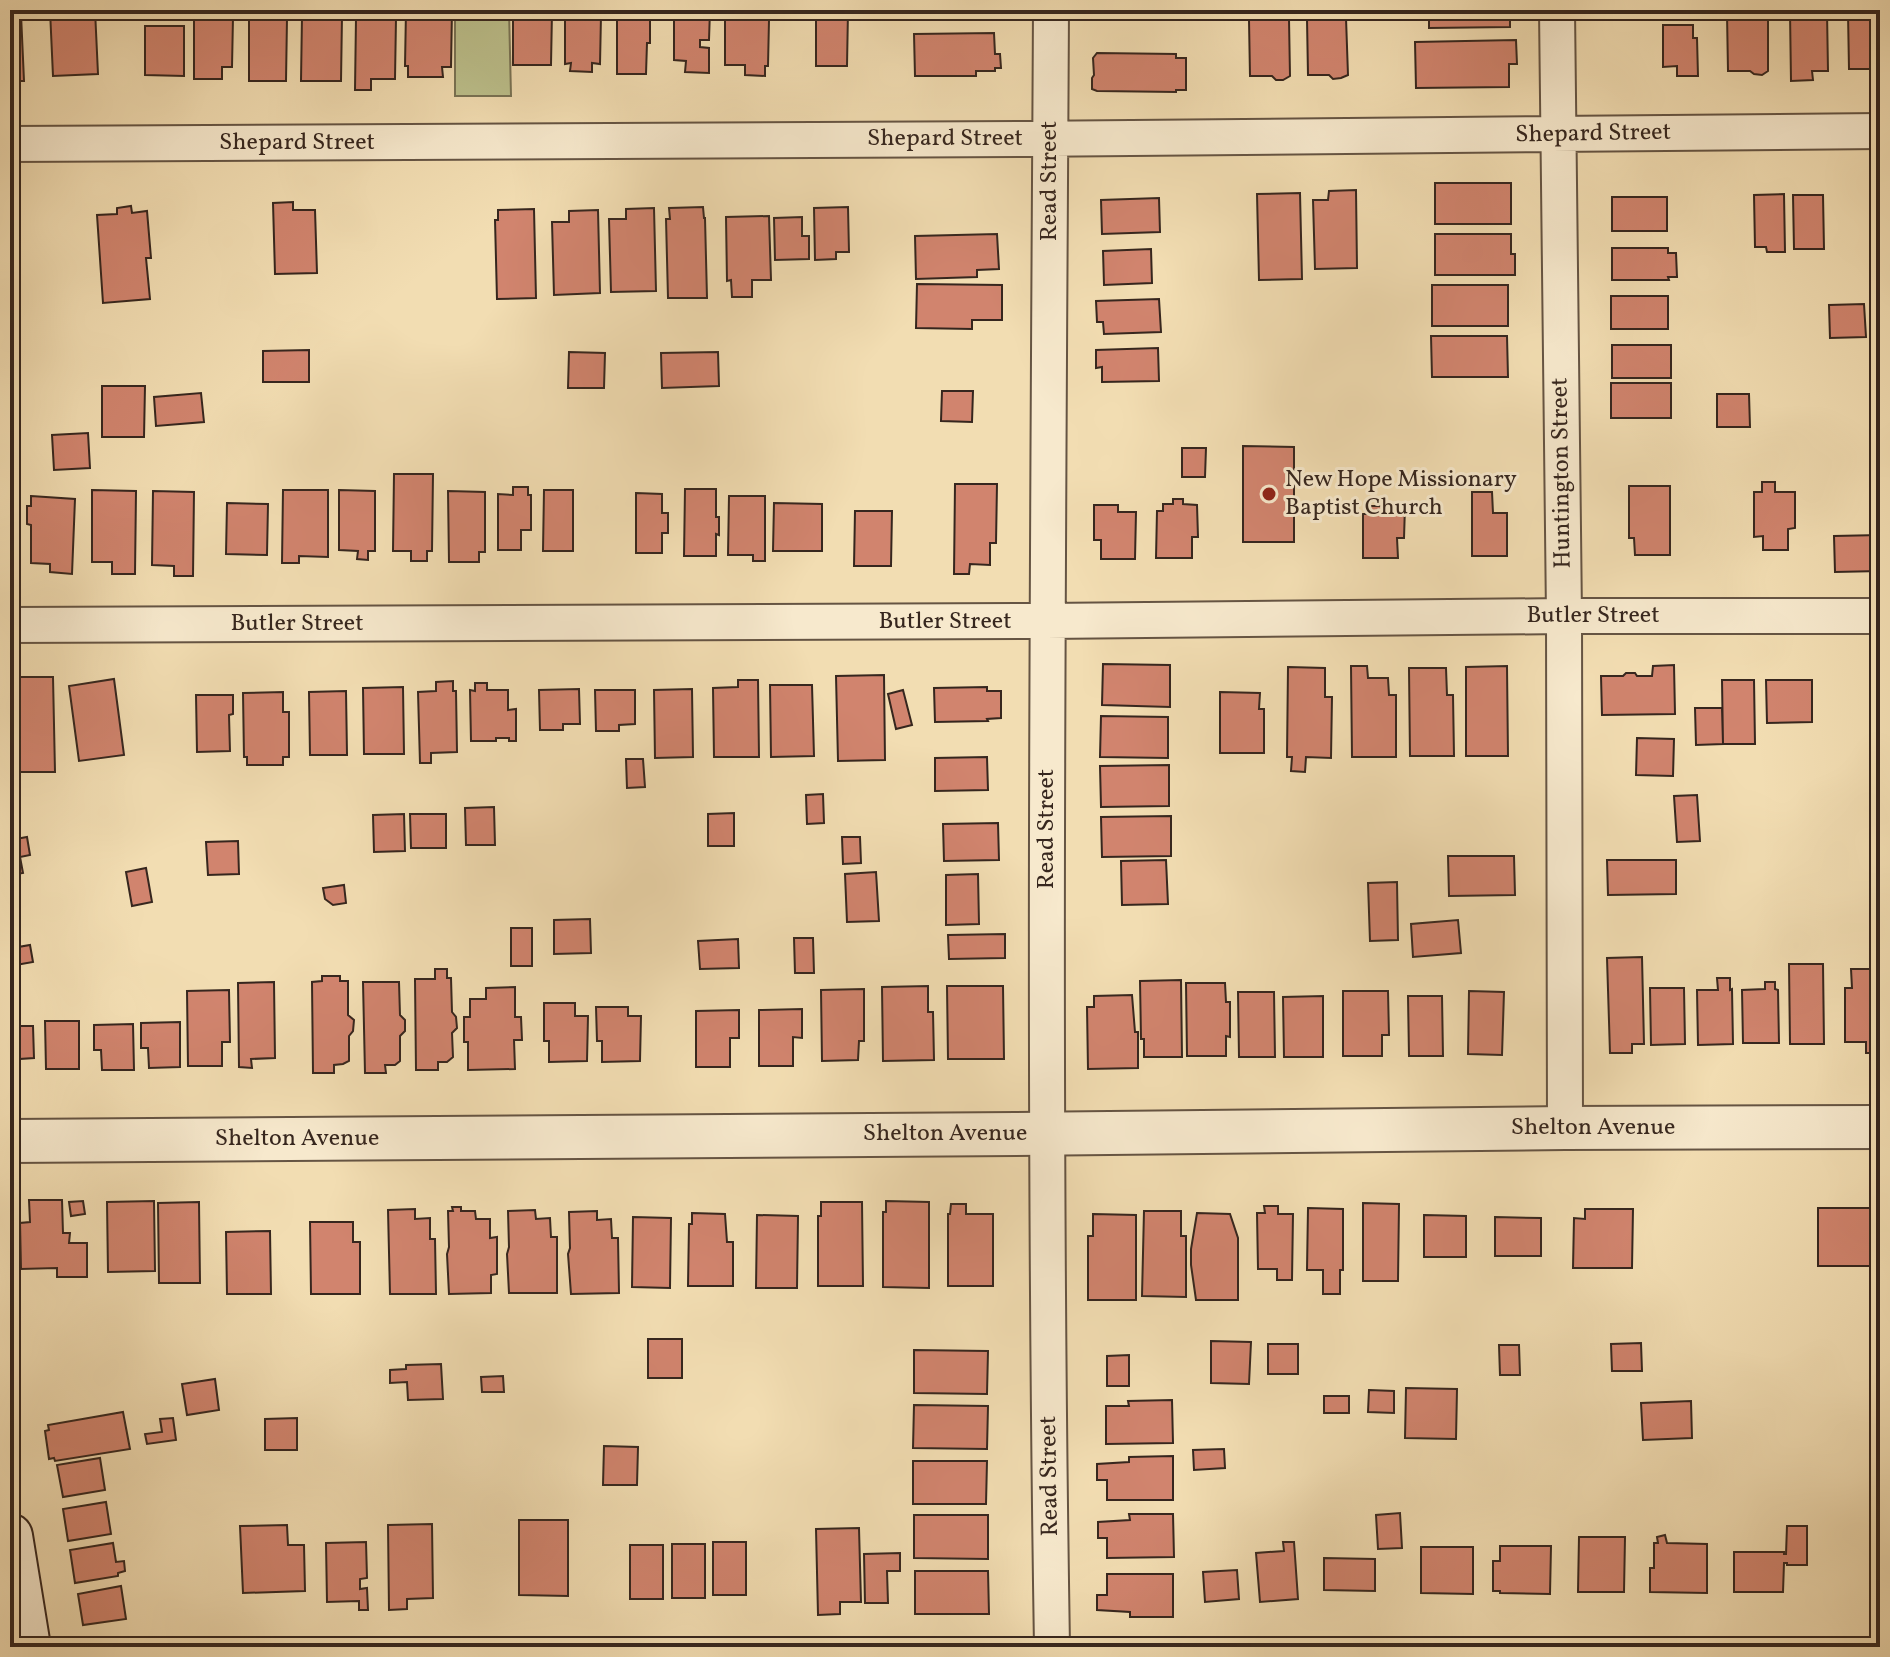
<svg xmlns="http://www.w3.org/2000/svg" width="1890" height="1657" viewBox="0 0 1890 1657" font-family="Vollkorn,serif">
<rect width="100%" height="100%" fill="#f2ddb2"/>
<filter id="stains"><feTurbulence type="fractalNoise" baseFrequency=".0025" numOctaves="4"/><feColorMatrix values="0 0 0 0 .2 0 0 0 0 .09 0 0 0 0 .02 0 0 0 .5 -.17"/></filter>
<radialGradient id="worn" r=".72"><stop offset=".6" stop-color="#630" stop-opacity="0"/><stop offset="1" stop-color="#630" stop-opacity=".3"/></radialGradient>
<path fill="#bcc08c" stroke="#797355" stroke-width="2" d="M455,10h54l2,86h-56z"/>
<path fill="#d1846e" stroke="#36261e" stroke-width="2" d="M50,10h45l3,64 -45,2z
M406,10h46l-1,57h-9l1,10h-35v-11h-3z
M617,10h33v33h-3l-1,31h-29z
M674,10h36l-1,30h-9v7l9,1v25l-24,-1 1,-11 -12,-1z
M816,10l32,1 -1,55h-31z
M917,10h78v1h-19v6l-59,-1z
M1309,10h16v8h21l2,57 -7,3 -8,1 -4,-4h-21l-1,-56 2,-1z
M1429,10h81v17l-81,1z
M513,12h39l-1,53h-38z
M1790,12h37l1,59h-16l1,9 -22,1z
M1880,12v61h-6l-4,-4h-21l-1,-56z
M21,14l3,67h-14v-66z
M1727,14h41v57l-6,4 -8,-1 -4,-3h-22z
M565,15h36l-1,49 -8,-1v9l-22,-1 1,-8 -6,1z
M194,16l39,1 -1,50h-10v12h-28z
M302,16h40l-1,65h-40z
M249,17l38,1 -1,63h-37z
M356,18h40l-1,61h-24v11h-16z
M725,19l44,1 -1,46h-3v10l-20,-1v-10h-20z
M1289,19l1,57 -7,4h-7l-4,-4h-22l-1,-56z
M1663,25h30v13h4l1,38h-21v-10l-14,1z
M145,26h39v50l-39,-1z
M994,33l1,21h5l1,14h-6v3h-19v5h-61l-1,-42z
M1516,40l1,24h-8v23l-93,1 -1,-46z
M1097,53l79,1v4h10v32h-10v2l-79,-1 -5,-2v-11l2,-3 -1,-17z
M1435,183h76v41h-76z
M1356,190l1,78 -42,1 -2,-69h15l1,-9z
M1300,193l2,86 -43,1 -2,-86z
M1784,194l1,58h-18l-1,-5h-11l-1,-52z
M1793,195h30l1,54h-30z
M1612,197h55v34h-55z
M1159,198l1,34 -58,2 -1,-34z
M293,202v8h22l2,63 -42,1 -2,-71z
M131,206l1,7 15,-2 4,47h-5l4,41 -47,4 -6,-88 20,-1v-6z
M703,207l1,11h1l2,80h-39l-2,-79h4l-1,-11z
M848,207l1,45h-13v7l-21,1 -1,-52z
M654,208l2,83 -45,1 -2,-73h17v-10z
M534,209l2,89 -39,1 -2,-79h3v-10z
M598,210l2,83 -46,2 -2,-73h17v-11z
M769,216l2,64h-19v17h-20l-1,-17 -4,1 -1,-64z
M802,217v19h7v23l-34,1 -1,-42z
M997,234l2,35 -22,1v7l-61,2 -1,-43z
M1435,234h76v20h4v21h-80z
M1612,248h56v5h8l1,24h-9l1,3h-57z
M1151,249l1,34 -48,2 -1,-34z
M917,284l85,1v35h-30v9l-56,-1z
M1432,285h76v41h-76z
M1611,296h57v33h-57z
M1159,299l2,33 -57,2 -1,-12h-6l-1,-21z
M1864,304l2,33 -36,1 -1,-33z
M1431,336h76l1,41h-76z
M1612,345h59v33h-59z
M1158,348l1,33 -57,1v-15l-6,1v-18z
M309,350v32h-46v-31z
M569,352l36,1 -1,35h-36z
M718,352l1,34 -57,2 -1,-35z
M1611,383h60v35h-60z
M102,386h43l-1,51h-42z
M942,391h31l-1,31 -31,-1z
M201,393l3,29 -48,4 -2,-29z
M1717,394h32l1,33h-33z
M88,433l2,35 -36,2 -2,-35z
M1243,446l51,1v95h-51z
M1182,448h24l-1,29h-23z
M394,474h39l-1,77h-5v10h-16v-10h-18z
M1762,482h13v10h20v36l-7,1v21h-25v-14l-9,1v-45h8z
M955,484h42l-1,59h-6v22l-20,-1 -1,10h-15z
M1629,486h41v69h-35l-1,-17h-5z
M513,487h15v8h3v35h-10v20h-23v-56l15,1z
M685,489h31v28h3v18l-3,-1v22h-32z
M92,490l44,1 -1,83h-23v-12h-20z
M283,490h45v67l-29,-1v7h-17z
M339,490l36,1v60h-7v9l-11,-1 1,-8 -19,-1z
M544,490h29v61h-30z
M153,491l41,1 -1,84h-19v-10l-22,-1z
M448,491l37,1v60h-6v10h-30z
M1472,492h20l1,21h14v43h-35z
M636,493l26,1v19h6v20h-6v20h-26z
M31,496l44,3 -3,75 -22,-2v-8l-19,-1v-38l-4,-1v-18h4z
M729,496h36v65h-12v-6h-25z
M1173,499h10v5l14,1 1,32h-6v21h-36l1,-47h6v-7h10z
M227,503l41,1 -1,51 -41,-1z
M774,503l48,1v47h-49z
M10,505l9,54 -9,1z
M1094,505h24v7h18l-1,47h-34v-19h-7z
M1368,506h37l-1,32h-7l1,20h-35v-44h6z
M855,511h37l-1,55h-37z
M1880,535v36l-45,1 -1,-36z
M1103,664l67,1v42l-68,-2z
M1674,665l1,49 -73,1 -1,-39h22l3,-3h9l2,3h15l1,-10z
M1874,665h6v29h-6z
M1351,666h16l1,12h20l1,17h7v62h-44z
M1507,666l1,90h-42v-89z
M1288,667l37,1v29h7l-1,61 -25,-1 -1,15 -14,-1 1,-14h-5z
M1409,668h37l1,27h6l1,61h-44z
M884,675l1,85 -47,1 -2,-85z
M10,677h43l2,95h-45z
M114,679l10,76 -45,6 -10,-75z
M738,680h20l1,77h-45l-1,-69 25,-1z
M1722,680h32l1,64h-32z
M1766,680h46v42l-45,1z
M453,681v10h3l1,61 -26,1v10h-11l-2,-71 18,-1v-9z
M475,683h12v7h21v20l8,-1v32h-7v-3h-13v3h-25l-1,-51 5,1z
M770,685h42l2,71 -43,1z
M403,687l1,67h-40l-1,-66z
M987,687v4h14v27l-14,1 1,2 -53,1 -1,-34z
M579,689l1,35h-17v6h-23l-1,-40z
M692,689l1,68 -38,1 -1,-68z
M595,690h40v34l-16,1v6h-23z
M903,690l9,35 -16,4 -8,-35z
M346,691l1,64h-37l-1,-63z
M283,692v20h6v45h-6v8h-36v-8h-3l-1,-64z
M1220,692l40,1 -1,16h5v44h-44z
M196,695h37v19l-4,1 1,36 -33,1z
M1695,708h27l1,36 -27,1z
M1101,716l67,1v41l-68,-1z
M1637,738l37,1 -1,37 -37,-1z
M987,757l1,33 -53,1v-33z
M626,759h17l2,28 -18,1z
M1169,765v41l-68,1 -1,-41z
M823,794l1,29 -17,1 -1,-29z
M1697,795l3,46 -23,1 -3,-46z
M494,807l1,38h-29l-1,-37z
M734,813v33h-26v-32z
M404,814l1,37 -31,1 -1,-37z
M410,814h36v34h-35z
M1171,816v40l-69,1 -1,-40z
M998,823l1,37 -55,1 -1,-37z
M27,837l3,18 -10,2 3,16 -13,2v-35z
M842,837h18l1,26 -18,1z
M238,841l1,33 -31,1 -2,-33z
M1448,856h66l1,39 -66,1z
M1166,860l2,44 -46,1 -1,-44z
M1607,860h69v34l-68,1z
M146,868l6,34 -20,4 -6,-34z
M876,872l3,49 -32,1 -2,-48z
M978,874l1,50 -33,1v-50z
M1397,882l1,58 -28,1 -2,-58z
M344,885l2,18 -13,2 -8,-6 -2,-11z
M590,919l1,34 -37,1v-34z
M1458,920l3,33 -48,4 -2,-33z
M511,928h21v38h-21z
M15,931l3,16 12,-2 3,17 -23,4v-34z
M1005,934v24l-56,1 -1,-24z
M794,938h19l1,35h-19z
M738,939l1,29 -39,1 -2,-28z
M1642,957l2,87h-12v9h-22l-3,-95z
M1789,964h34l1,80h-34z
M435,969h12v9h4l1,34 4,5 1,11 -5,5 1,24 -6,5h-9v8h-22l-1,-91h20z
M1851,969h27l1,84h-13v-11h-21v-54h7z
M322,976h18v5h8v34l6,5 -1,11 -4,5v25l-6,3 -9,1v8h-21l-1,-91 10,-1z
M1717,978h13v12l2,-1 1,55 -35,1 -1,-55h21z
M1181,980l1,77h-38v-18h-3l-1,-58z
M274,982l1,76 -24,1 1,9 -13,-1 -1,-84z
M363,982h36l1,33 5,5v11l-5,5v25l-5,4h-10l1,8h-21z
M1765,982h10v7l3,1 1,53h-36l-1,-53 23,-1z
M1186,983h39l1,19h4v35l-4,-1v20h-39z
M928,986v26h5l1,48 -51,1 -1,-74z
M947,986h56l1,73h-56z
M515,987v30h6l1,23h-8l1,29 -47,1v-28h-4v-25h6v-18h16v-11z
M1650,988h34l1,56 -34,1z
M864,989v52h-5l-1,19 -36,1 -1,-71z
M229,990l1,52h-8v24h-34l-1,-75z
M1343,991h45l1,44h-7v21h-39z
M1469,991l35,1 -2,63 -34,-1z
M1238,992h36l1,65h-36z
M1132,995l3,37h3v36l-50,1 -1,-62h7v-11z
M1323,996v61h-39l-1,-60z
M1408,996h34l1,60h-34z
M544,1003h31v13h13l-1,45 -38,1v-21h-5z
M596,1007h32v9h13l-1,45 -38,1v-21h-5z
M10,1008h9v18h14l1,32 -14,1v4h-6l1,20h-5z
M802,1009v29l-9,-1v29h-34v-56z
M739,1010v28h-9v29h-34v-56z
M45,1021h34v48h-33z
M180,1022v45l-31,1 -1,-20h-7v-25z
M133,1024l1,46h-32l-1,-20h-7v-25z
M29,1200h33l1,33h7l-1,10h18v34h-30v-9l-36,1 -1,-46 10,-1z
M83,1201l2,13 -14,2 -2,-14z
M154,1201l1,70 -47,1 -1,-70z
M886,1201l43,1v86l-46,-1v-75h3z
M199,1202l1,81h-41l-1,-80z
M821,1202h41l1,84h-45v-70h3z
M1363,1203l36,1 -1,77h-35z
M951,1204h15v10h27v72h-45v-72h2z
M1264,1206h14v8h15l-1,66h-15v-11h-19l-1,-56h8z
M452,1207h9v4h14l1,8h14v19l7,-1v37l-6,1v18l-42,1 -2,-40 2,-7 -1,-36h5z
M1308,1208l35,1v61h-3v24h-17v-24h-16z
M1818,1208h62v58h-62z
M415,1209v10l15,-1v21h5l1,55h-46l-2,-84z
M1585,1209h48l-1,59h-59l1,-50 11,1z
M535,1210l1,9 14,-1 1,19h6v56h-48l-2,-39 2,-7 -1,-36z
M597,1211v9l14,-1 1,19h6l1,55 -48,1 -3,-40 2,-6 -1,-36z
M1144,1211h37v25h5v61l-44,-1z
M692,1213l33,1 2,28h6v44h-45l1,-62h3z
M1197,1213l33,1 8,24v62h-42l-5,-35v-16z
M1093,1214l43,1v85h-48v-64h5z
M757,1215l41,1 -1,72h-41z
M1424,1215l42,1v41h-42z
M633,1217l38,1 -1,70 -38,-1z
M1495,1217l46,1v38h-46z
M310,1222h43v20h7v52h-49z
M270,1231l1,63h-44l-1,-62z
M648,1339h34v39h-34z
M1211,1341l40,1 -2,42 -38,-1z
M1641,1343l1,28h-30l-1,-27z
M1268,1344h30v30h-30z
M1499,1345h20l1,30h-20z
M914,1350l74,1 -1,43 -73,-1z
M1129,1355v31h-22v-30z
M441,1364l2,35 -35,1 -1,-18 -17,1v-13l16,-1v-4z
M503,1376l1,16h-22l-1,-15z
M215,1379l4,31 -32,5 -5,-31z
M1406,1388l51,1 -1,50 -51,-1z
M1369,1390l25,1v22l-26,-1z
M1324,1396h25v17h-25z
M1172,1400l1,43 -67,1v-38h23l-1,-5z
M1691,1401l1,37 -49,2 -2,-37z
M914,1405l74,1 -1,43 -74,-1z
M123,1412l7,37 -75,12 -1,-3 -5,1 -4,-28 4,-1 -1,-5z
M173,1418l3,22 -29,4 -2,-10 17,-2 -2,-13z
M297,1418v32h-32v-31z
M604,1446l34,1 -1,38h-34z
M1224,1449l1,19 -31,2 -1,-20z
M1173,1456v44h-66v-20h-10v-16l32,-2v-5z
M100,1458l5,32 -42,7 -6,-32z
M913,1461h74l-1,43h-73z
M106,1502l5,32 -43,7 -5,-32z
M1400,1513l2,35 -24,1 -2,-34z
M1129,1514h44l1,43 -67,1v-20h-9v-16l32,-2z
M914,1515h74v44l-74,-1z
M519,1520h49v76l-49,-1z
M432,1524l1,74 -26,1v10l-18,1 -1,-85z
M287,1525l1,20h16l1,46 -62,2 -3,-67z
M1787,1526h20v39h-20v-2h-3l-1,29h-49v-40h50v2h2z
M859,1528l2,74h-21v12l-22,1 -2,-86z
M1665,1535l2,8 40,1v49l-57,-1v-24h4v-25h4l-1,-6z
M1579,1537h46l-1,55h-46z
M366,1542l1,36 -7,1v10l7,-1 1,22h-9v-9l-32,1 -1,-59z
M713,1542h33v53h-33z
M1283,1542h11l4,57 -38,3 -4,-49 28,-2z
M113,1543l3,19 8,-1 1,10 -7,2v3l-43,7 -5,-33z
M672,1544h33v54h-33z
M630,1545h33v54h-33z
M1500,1546h51l-1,48 -50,-1v-2h-7v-30h7z
M1421,1547h52v47l-52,-1z
M900,1553v18h-13l1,32h-23l-1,-49z
M1324,1558l51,1v32l-51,-1z
M1237,1570l2,29 -34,3 -2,-30z
M915,1571h73l1,43h-74z
M1107,1574h66v43h-43v-5l-33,-2v-15h10z
M121,1586l5,33 -43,6 -5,-31z"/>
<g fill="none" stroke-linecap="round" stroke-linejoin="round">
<defs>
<path id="minor" d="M1051,10c-3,546 -8,1091 1,1637
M1557,10l7,606 1,512
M10,144l1009,-5 861,-8
M10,625l1036,-4 518,-5h316"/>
<path id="tertiary" d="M10,1141l1006,-7 549,-6 315,-1"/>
<path id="secondary" d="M10,1536l18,111"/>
</defs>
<use href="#minor" stroke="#655443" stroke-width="38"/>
<use href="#tertiary" stroke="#655443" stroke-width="46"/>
<use href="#secondary" stroke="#36261e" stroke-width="48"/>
<use href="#minor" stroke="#f7e9cd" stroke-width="34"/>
<use href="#tertiary" stroke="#f7e9cd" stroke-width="42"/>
<use href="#secondary" stroke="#f7e9cd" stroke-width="44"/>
</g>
<circle fill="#8f2418" stroke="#f7e9cd" stroke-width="3" cx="1269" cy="494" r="8"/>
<g text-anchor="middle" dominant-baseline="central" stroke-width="6" stroke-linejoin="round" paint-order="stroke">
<g font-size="24" fill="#36261e" stroke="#f7e9cd">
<text transform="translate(1593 134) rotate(-1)">Shepard Street</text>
<text x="945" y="139">Shepard Street</text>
<text x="297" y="143">Shepard Street</text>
<text transform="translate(1050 181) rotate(-90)">Read Street</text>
<text transform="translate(1562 473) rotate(-91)">Huntington Street</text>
<text x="1593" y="616">Butler Street</text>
<text x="945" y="622">Butler Street</text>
<text x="297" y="624">Butler Street</text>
<text transform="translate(1047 829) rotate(-90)">Read Street</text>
<text x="1593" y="1128">Shelton Avenue</text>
<text x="945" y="1134">Shelton Avenue</text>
<text x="297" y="1139">Shelton Avenue</text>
<text transform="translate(1050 1476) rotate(-91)">Read Street</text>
</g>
<g font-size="24" fill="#36261e" stroke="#f7e9cd" text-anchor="start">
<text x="1285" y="480">New Hope Missionary<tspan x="1285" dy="28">Baptist Church</tspan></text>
</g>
</g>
<rect width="1890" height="1657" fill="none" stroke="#f2ddb2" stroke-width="40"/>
<rect x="12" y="12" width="1866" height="1633" fill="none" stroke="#36261e" stroke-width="4"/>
<rect x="20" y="20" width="1850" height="1617" fill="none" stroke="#36261e" stroke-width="2"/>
<rect width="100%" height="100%" filter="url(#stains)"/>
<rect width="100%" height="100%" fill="url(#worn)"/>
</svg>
